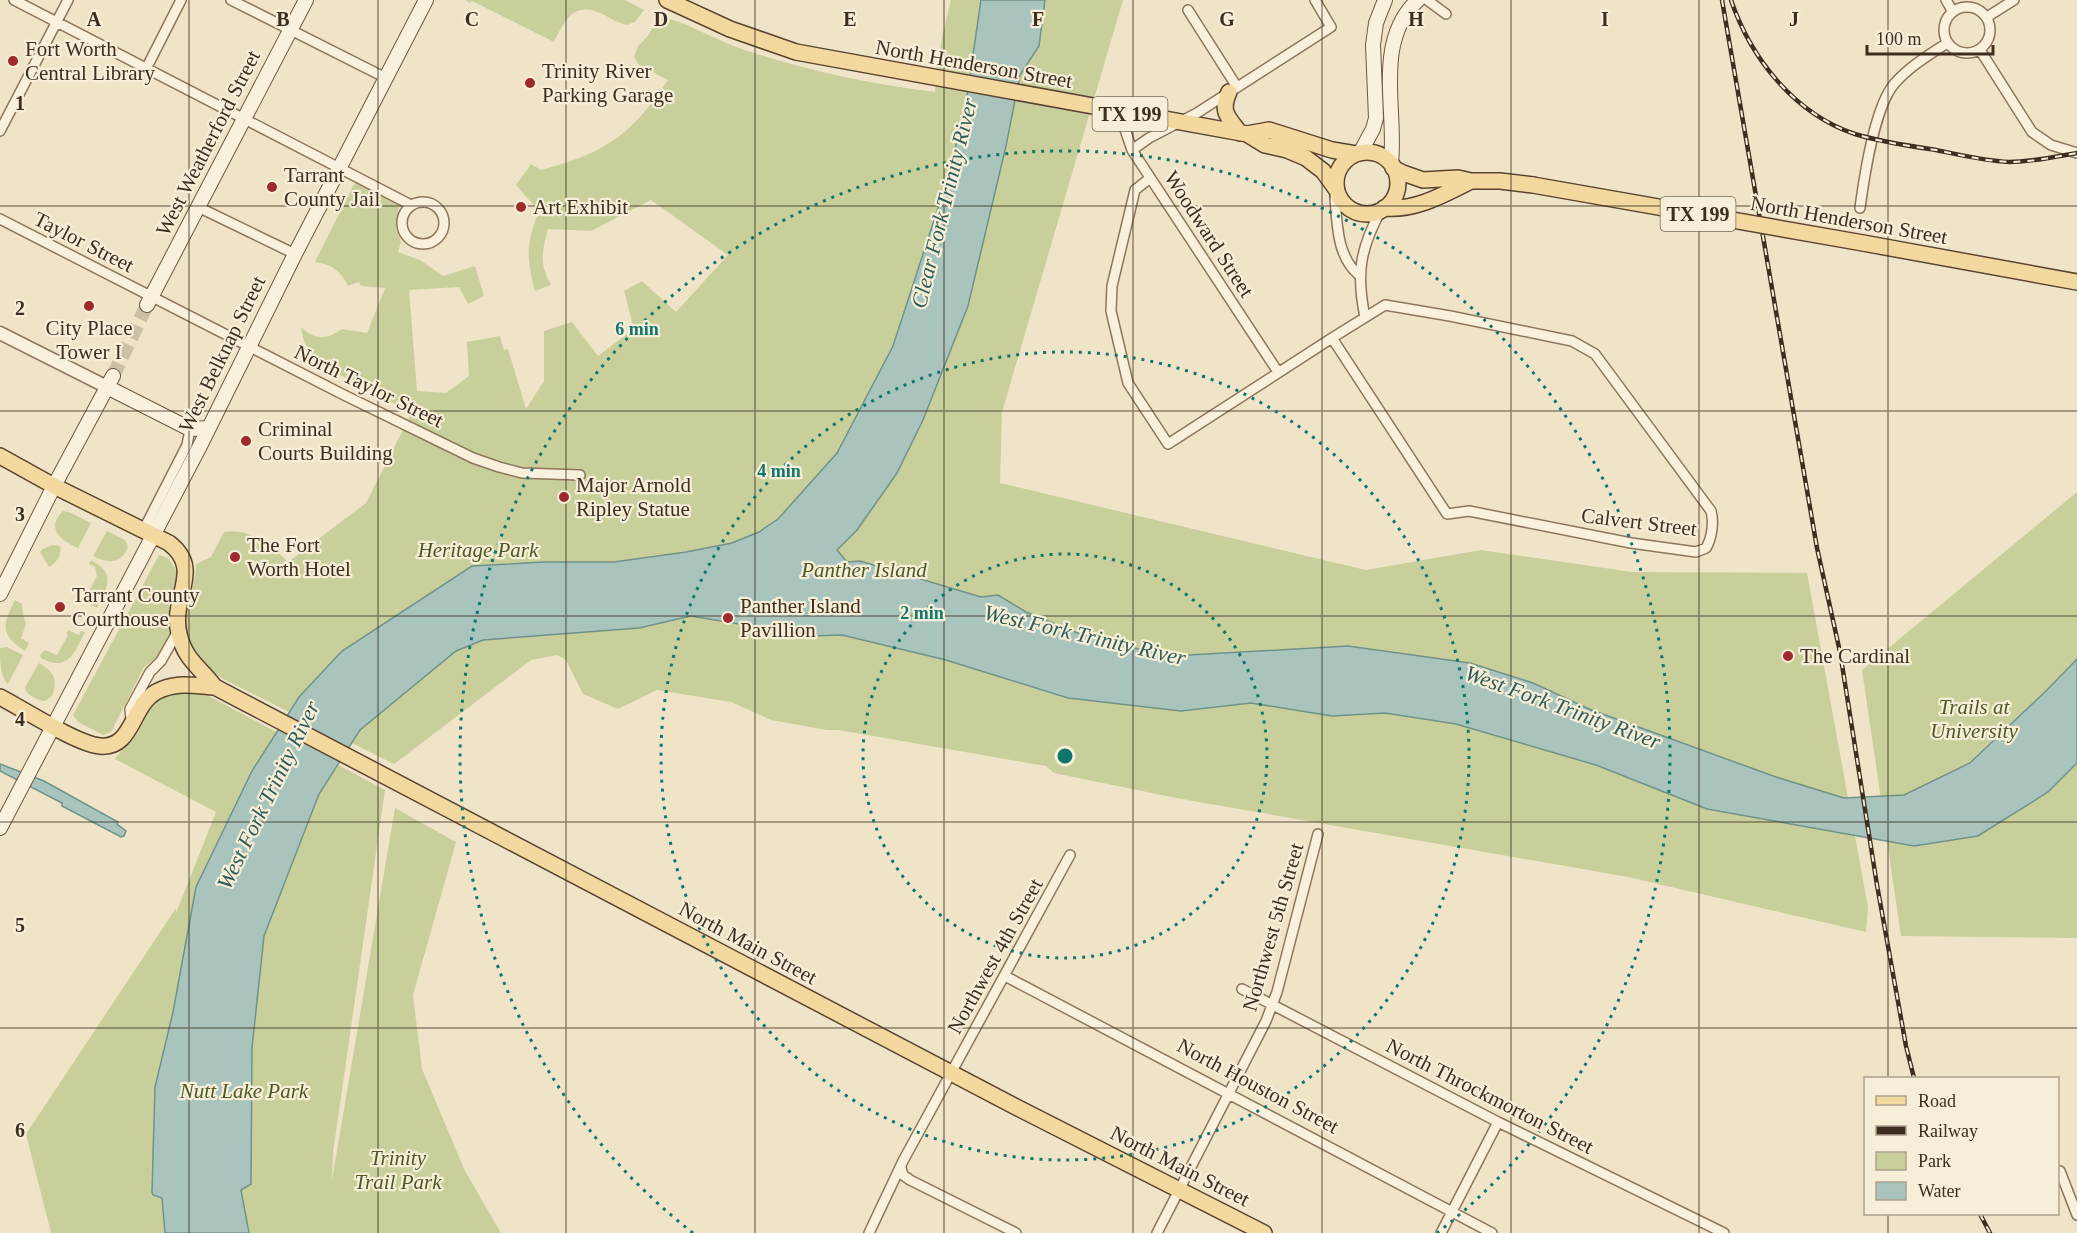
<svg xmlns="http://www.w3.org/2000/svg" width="2077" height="1233" viewBox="0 0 2077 1233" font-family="'Times New Roman',serif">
<rect width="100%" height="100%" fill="#f0e4c8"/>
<path fill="#c9cf9b" d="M465,0h160l19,10 -9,12 -8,3c-10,-2 -18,-8 -27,-12 -27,-12 -36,9 -46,29l-82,-41 -2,2z
M951,0h172l-121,412 -2,71 366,87 115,-20 151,22 175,1 61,334 -2,25 -238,-55 -452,-79 -122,-25 -8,-7 -207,-36h-12l-56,-10 -40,-18 -74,-12 -39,19 -35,-15 -17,-34 -9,-5 -26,5 -137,104 -171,-85c-22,-14 -41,-37 -37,-65 3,-17 10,-32 10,-50l15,-7 13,-25c26,-5 47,13 64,30l78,-59 47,-93 -10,-2 -84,-44c-11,-12 -16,-21 -18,-37 13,13 27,13 41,2l25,4 18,-45 -24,-2 -2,-4 -11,4c-7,-15 -16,-22 -33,-24l40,-80 40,20 4,4 -3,22 5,14 -3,10 22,8 23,16 32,-10 9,30 -16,8 -9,-17 -50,3 8,101 29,2 23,-17 -2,-34 33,-6 4,14 4,-1 18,60 18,-28v-50l28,-9 26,34 36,-27 -10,-38 18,-10 34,31 52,-57 -77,-55 -60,31 -43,-2c-6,23 -9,34 3,56l-16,6c-9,-34 -9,-47 4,-80l-23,-26 15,-21 10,6c65,-17 90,-35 127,-90l-29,-15 -5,-8 4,-11 10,-10 11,-20c27,6 51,21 77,31 63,22 132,37 199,45l7,-55z
M2077,492v446l-176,-2 -39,-266z
M63,511l6,1 22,11 -13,25c-17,-7 -33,-19 -15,-37z
M107,531l18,9 3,7c-7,17 -20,17 -35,9z
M52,545l8,1c2,9 -3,16 -11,21l-9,-15 3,-3z
M159,555l9,3 8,12 1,11 -8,23v33l-11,20 -14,10 -33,65 -8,3 -25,-13 -5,-7z
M91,560c25,14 17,26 6,48l-13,-7 13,-25 -2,-9 -6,-3z
M15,600l7,4 1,11 3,9 -5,14 8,5 -4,8c-25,-16 -23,-25 -10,-51z
M68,630l11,5 2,-4 4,1c-10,20 -17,41 -44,26l-1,-3 5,-5 12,5 11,-20 -2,-1z
M7,647l16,8 -15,29c-8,-7 -8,-24 -8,-36z
M39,663c14,8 20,16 13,33l-7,5c-8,-1 -19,-6 -20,-14z
M183,690l22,4 180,96 -52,363 -1,27 63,-372 61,34 -43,153 9,74 43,102 36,62h-450l-25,-99 150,-226v5l40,-101 -101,-53 17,-23 6,-13 18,-24z"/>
<path fill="#a9c4bc" stroke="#6f938a" stroke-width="1.5" d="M981,0h64l-6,46 -19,29 -14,71 -38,160 -45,114 -26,53 -40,57 -20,20 10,12 13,-1 121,36 17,-2 28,17 54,22 23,7 68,15 177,-10 122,17 63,20 56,26 187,68 68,21 60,-3 66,-32 77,-73 30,-31v104l-29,29 -70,44 -64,10 -207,-37 -111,-44 -140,-41 -71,-11 -53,3 -81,-13 -70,8 -113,-13 -122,-38 -104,-25 -32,1 -119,-20 -52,12 -156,12 -27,11 -96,79 -41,64 -55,142 -12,112 -1,133v3l-10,6 8,43h-84l-3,-35 -9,-3 -1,-3 3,-105 18,-75 23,-125 56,-116 47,-74 43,-46 130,-85 72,-4h70l72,-10 46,-9 27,-11 19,-13 59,-66 56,-107 48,-147 23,-83z
M0,764l44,17 74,41 -1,2 9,7 -2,5 -3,1 -59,-31v-3l-62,-32z"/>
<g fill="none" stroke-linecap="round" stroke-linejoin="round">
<path stroke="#ccc0a6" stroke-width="14" stroke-dasharray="14 7" stroke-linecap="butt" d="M113,376l34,-71"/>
<defs>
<path id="minor" d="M14,0l397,205
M231,0l155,78
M1427,0l19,14
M1946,0l7,12
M1944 30a23 23 0 1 1 46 0a23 23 0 1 1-46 0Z
M1188,10l49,77
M1987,17l27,-17
M1980,50l52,82 19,13 26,8
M146,69l35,-69
M1119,112l13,38 146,222
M0,131l68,-131
M1132,150l17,-12 48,-25 134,-86 -16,-27
M1150,178l-15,12 -23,96 -1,25 17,72 40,61 164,-106
M1337,193l-2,5c2,26 2,59 24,77
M402 223a21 21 0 1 1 42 0a21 21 0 1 1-42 0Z
M198,207l97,47
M1860,208c4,-30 15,-103 35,-125 15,-17 34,-28 52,-40
M0,219l344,176 129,63 26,9 23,6 58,2
M1385,305l65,11 122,25 23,13 116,157c3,11 1,27 -5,37l-10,4 -65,-9 -162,-32 -22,3 -115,-176z
M1365,317c-9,-43 -5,-68 16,-107
M143,531l44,-86 3,-16
M131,720l-1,-11 20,-37 11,-11 17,-30
M1005,976l487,257
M1242,989l256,133 226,111
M901,1168l2,7 7,5 106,53
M2060,1171l17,44
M869,1233l34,-72 167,-306
M1157,1233l109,-212 11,-29 41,-158
M1441,1233l57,-111"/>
<path id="tertiary" d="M0,333l107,54"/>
<path id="secondary" d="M1360,153l13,-24 3,-11 -3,-73 3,-22 9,-23
M1391,163c6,-53 -18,-122 27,-163
M147,305l159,-305
M107,387l83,42 19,-1
M0,594l54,-108 59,-110
M0,828l201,-384 94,-190 131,-254"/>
<path id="primary" d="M667,0l63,29 66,23 451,82 18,11 22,5 19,8 17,13 13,18
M1229,92c-9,20 -1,25 11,41
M1247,134l22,-4 63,20 24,4
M1336 183a31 31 0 1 1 62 0a31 31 0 1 1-62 0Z
M1393,168l10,5 20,7 35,-2 13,3h29l33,4
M1384,208c31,3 59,-13 87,-27
M1863,243l214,39
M0,456l54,30 115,57c35,27 1,54 10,91 6,26 21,33 36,53l803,421 246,125
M0,697c23,12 77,47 100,49 33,3 31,-40 56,-54 20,-11 38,-6 59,-5"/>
</defs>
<use href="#minor" stroke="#8d765c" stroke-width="12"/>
<use href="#tertiary" stroke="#8d765c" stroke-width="15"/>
<use href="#secondary" stroke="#6f573f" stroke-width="16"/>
<use href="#primary" stroke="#5b4430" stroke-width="18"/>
<use href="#minor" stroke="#faf1dc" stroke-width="9"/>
<use href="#tertiary" stroke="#faf1dc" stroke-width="12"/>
<use href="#secondary" stroke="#faf1dc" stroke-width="14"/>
<use href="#primary" stroke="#f3d9a0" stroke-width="15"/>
<defs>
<path id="rail" d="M1722,0l95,548 23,104 37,233 29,161 8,32
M1731,0c20,59 64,114 124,134 26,8 54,12 81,16 24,5 49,11 73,12 23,0 45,-5 68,-9
M1980,1214l10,19"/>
</defs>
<use href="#rail" stroke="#3d2e20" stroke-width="4.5"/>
<use href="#rail" stroke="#f7eed8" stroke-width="2" stroke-dasharray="7" stroke-linecap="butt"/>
<defs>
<path id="primary-bridge" d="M1533,185l330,58"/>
</defs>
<use href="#primary-bridge" stroke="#5b4430" stroke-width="18" stroke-linecap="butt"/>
<use href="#primary-bridge" stroke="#f3d9a0" stroke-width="15"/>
</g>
<path fill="none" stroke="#3d2e20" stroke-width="1.5" stroke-opacity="0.55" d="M189,0v1233M378,0v1233M566,0v1233M755,0v1233M944,0v1233M1133,0v1233M1322,0v1233M1511,0v1233M1699,0v1233M1888,0v1078M0,206h2077M0,411h2077M0,616h2077M0,822h2077M0,1028h2077M1888,1214v19"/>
<g fill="none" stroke="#0f766e" stroke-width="3" stroke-dasharray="3 6">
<circle cx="1065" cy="756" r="202"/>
<circle cx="1065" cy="756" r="404"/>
<path d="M693 1233A605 605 0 1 1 1437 1233"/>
</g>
<g fill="#9e2a2b" stroke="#f7eed8" stroke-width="2">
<circle cx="13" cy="61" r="6"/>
<circle cx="530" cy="83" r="6"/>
<circle cx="272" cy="187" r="6"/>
<circle cx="521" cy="207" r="6"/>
<circle cx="89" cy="306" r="6"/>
<circle cx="246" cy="441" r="6"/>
<circle cx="564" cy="497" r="6"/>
<circle cx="235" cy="557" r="6"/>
<circle cx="60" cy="607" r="6"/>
<circle cx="728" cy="618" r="6"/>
<circle cx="1788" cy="656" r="6"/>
</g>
<g text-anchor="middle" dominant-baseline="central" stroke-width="4.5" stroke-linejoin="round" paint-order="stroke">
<g fill="#f7eed8" stroke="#756857" stroke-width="1.5">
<rect x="1092.5" y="97" width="75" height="34" rx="4.5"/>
<rect x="1660.5" y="197" width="75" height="34" rx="4.5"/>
</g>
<g font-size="20" font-weight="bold" fill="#3d2e20">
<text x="1130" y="114">TX 199</text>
<text x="1698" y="214">TX 199</text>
</g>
<g font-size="21" fill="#3d2e20" stroke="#f7eed8" text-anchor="start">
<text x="25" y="49">Fort Worth<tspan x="25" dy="24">Central Library</tspan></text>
<text x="542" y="71">Trinity River<tspan x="542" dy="24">Parking Garage</tspan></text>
<text x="284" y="175">Tarrant<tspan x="284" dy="24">County Jail</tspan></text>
<text x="533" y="207">Art Exhibit</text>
<text x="89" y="328" text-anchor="middle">City Place<tspan x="89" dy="24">Tower I</tspan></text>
<text x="258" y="429">Criminal<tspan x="258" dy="24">Courts Building</tspan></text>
<text x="576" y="485">Major Arnold<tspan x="576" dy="24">Ripley Statue</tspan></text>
<text x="247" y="545">The Fort<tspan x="247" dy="24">Worth Hotel</tspan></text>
<text x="72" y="595">Tarrant County<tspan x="72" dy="24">Courthouse</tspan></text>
<text x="740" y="606">Panther Island<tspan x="740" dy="24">Pavillion</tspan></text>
<text x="1800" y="656">The Cardinal</text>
</g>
<g font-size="21" fill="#3d2e20" stroke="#f7eed8">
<text transform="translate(974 64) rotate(10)">North Henderson Street</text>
<text transform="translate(208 143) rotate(-63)">West Weatherford Street</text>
<text transform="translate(1849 220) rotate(10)">North Henderson Street</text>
<text transform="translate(1209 234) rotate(57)">Woodward Street</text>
<text transform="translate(84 242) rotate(27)">Taylor Street</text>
<text transform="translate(222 354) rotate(-64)">West Belknap Street</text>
<text transform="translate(369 386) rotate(26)">North Taylor Street</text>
<text transform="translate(1639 522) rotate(7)">Calvert Street</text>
<text transform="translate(1273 927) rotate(-74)">Northwest 5th Street</text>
<text transform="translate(748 943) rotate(28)">North Main Street</text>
<text transform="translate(995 956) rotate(-61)">Northwest 4th Street</text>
<text transform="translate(1258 1086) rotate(28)">North Houston Street</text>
<text transform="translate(1490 1096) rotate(27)">North Throckmorton Street</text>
<text transform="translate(1180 1166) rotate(27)">North Main Street</text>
</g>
<g font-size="21" font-style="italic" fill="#4d5a26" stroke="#f7eed8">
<text x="478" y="550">Heritage Park</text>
<text x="864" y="570">Panther Island</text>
<text x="1974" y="707">Trails at<tspan x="1974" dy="24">University</tspan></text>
<text x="244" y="1091">Nutt Lake Park</text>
<text x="398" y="1158">Trinity<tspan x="398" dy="24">Trail Park</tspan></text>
</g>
<g font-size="22" font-style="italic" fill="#2f5d5a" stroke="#f7eed8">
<text transform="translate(944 203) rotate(-76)">Clear Fork Trinity River</text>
<text transform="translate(1085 635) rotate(13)">West Fork Trinity River</text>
<text transform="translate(1563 707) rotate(20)">West Fork Trinity River</text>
<text transform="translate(268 795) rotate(-64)">West Fork Trinity River</text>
</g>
</g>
<g font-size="20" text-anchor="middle" font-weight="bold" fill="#3d2e20" stroke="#f7eed8" stroke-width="4.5" stroke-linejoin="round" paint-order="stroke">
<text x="94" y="26">A</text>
<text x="283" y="26">B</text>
<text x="472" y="26">C</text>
<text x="661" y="26">D</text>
<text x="850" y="26">E</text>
<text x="1038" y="26">F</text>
<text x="1227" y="26">G</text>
<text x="1416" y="26">H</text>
<text x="1605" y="26">I</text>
<text x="1794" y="26">J</text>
<text x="20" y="110">1</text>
<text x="20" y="315">2</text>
<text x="20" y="521">3</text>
<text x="20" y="726">4</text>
<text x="20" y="932">5</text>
<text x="20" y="1137">6</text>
</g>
<circle cx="1065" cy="756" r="9" fill="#0f766e" stroke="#f7eed8" stroke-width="3"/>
<g font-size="18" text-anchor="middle" font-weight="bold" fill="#0f766e" stroke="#f7eed8" stroke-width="4.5" stroke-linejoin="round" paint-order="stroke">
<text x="637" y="335">6 min</text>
<text x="779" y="477">4 min</text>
<text x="922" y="619">2 min</text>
</g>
<rect x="1864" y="1077" width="195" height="138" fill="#f7eed8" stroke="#ada18e" stroke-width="1.5"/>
<rect x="1876" y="1096" width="30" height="9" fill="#f3d9a0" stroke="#ada18e" stroke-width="1.5"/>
<text x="1918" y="1107" font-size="18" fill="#3d2e20">Road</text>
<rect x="1876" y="1126" width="30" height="9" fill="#3d2e20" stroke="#ada18e" stroke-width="1.5"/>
<text x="1918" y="1137" font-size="18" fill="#3d2e20">Railway</text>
<rect x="1876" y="1152" width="30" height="18" fill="#c9cf9b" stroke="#ada18e" stroke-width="1.5"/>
<text x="1918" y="1167" font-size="18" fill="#3d2e20">Park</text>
<rect x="1876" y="1182" width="30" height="18" fill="#a9c4bc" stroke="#ada18e" stroke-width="1.5"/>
<text x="1918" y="1197" font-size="18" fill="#3d2e20">Water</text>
<path d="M1867 45v9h126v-9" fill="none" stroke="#3d2e20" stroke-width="3"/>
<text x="1876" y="45" font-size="18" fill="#3d2e20" stroke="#f7eed8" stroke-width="4.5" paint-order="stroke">100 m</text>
</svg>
